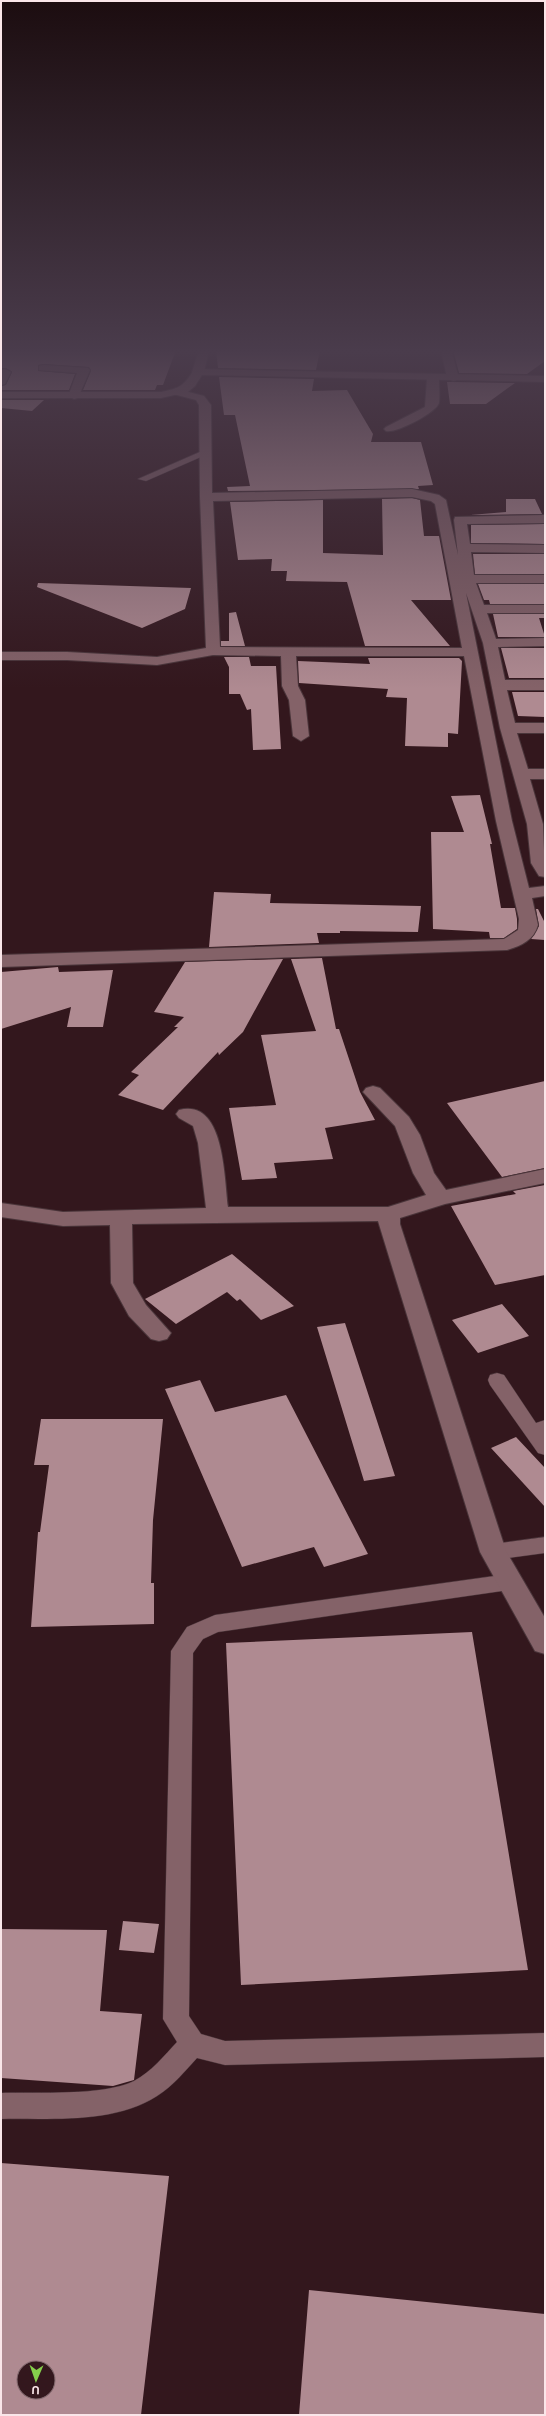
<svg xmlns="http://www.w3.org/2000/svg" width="546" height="2416" viewBox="0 0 546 2416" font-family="Inter,sans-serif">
<rect width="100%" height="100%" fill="#33171d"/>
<path fill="#af8a91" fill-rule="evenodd" d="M1,350l83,1 92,-1 -13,35h-6l-2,5h-72l8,-19 -2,-4 -46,-3 -5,1v6l37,3 -6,16h-68v-4l5,-1 6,-13 -6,-4h-5z
M216,350h104l-4,20 -98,-2z
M453,350h92v11l-18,13 -68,-1z
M219,377l95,2 -2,12 35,-1 26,44 -2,8h50l12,43 -15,1 1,3 -191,2 -1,-4 23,-1 -15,-71h-11z
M447,382h6l62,1 -29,21h-36z
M1,400h43l-12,11 -31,-3z
M412,498l8,2 4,36h15l12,64h-40l39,46h-85l-18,-64 -61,-1 1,-10h-16l1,-12 -34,1 -8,-58 93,-2v53l60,2 -1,-56z
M506,499h29l7,15 -72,1 36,-3z
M545,524v20l-74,-1v-18z
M473,554h72v20h-70z
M38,583l153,5 -6,21 -43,19 -105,-41z
M478,584h67v20h-55l-1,-4h-5z
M236,612l9,34h-24v-5h8v-28z
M493,614h52v4h-6l6,19h-47z
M501,648h44v30h-36z
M224,657h25l2,9h25l5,83 -28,1 -2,-41 -4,1 -7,-16h-11v-27z
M368,658h91l3,3 -4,73 -10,-1v14l-43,-1 2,-48 -21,-1 2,-8 -89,-6 -1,-22 72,3z
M512,692h33v25l-27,-1z
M480,795l12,49h-2l11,64h14l2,11v10l-13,9h-14l-1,-6 -56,-3 -2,-97h33l-13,-36z
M214,892l57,2 -1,9 151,3 -3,26 -78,-1v2h-23l2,10 -110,4z
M536,909h2l7,14v17l-14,-1 8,-13z
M322,958l14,71h3l21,63 15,28 -50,8 8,31 -59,4 3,15 -35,2 -13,-72 47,-3 -15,-70 55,-4 -25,-72z
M283,959l-40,73 -24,23 -1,-3 -55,58 -45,-15 21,-20 -8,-3 47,-45h-4l10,-10 -30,-5 31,-50z
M58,967l1,5 54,-2 -10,57h-36l4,-20 -70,22v-57z
M545,1081v87l-43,9 -55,-74z
M545,1185v90l-50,10 -44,-79 65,-12 -3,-3z
M232,1254l62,52 -33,14 -21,-21 -3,2 -10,-9 -51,32 -31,-25z
M502,1304l27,32 -51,17 -26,-33z
M345,1323l50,153 -31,5 -47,-154z
M200,1380l15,32 71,-17 82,159 -44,13 -10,-20 -72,20 -77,-178z
M41,1419h122l-10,101 -2,63h3v41l-123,3 7,-95h2l9,-67h-15z
M516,1437l29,31v39l-54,-59z
M472,1632l56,338 -287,15 -15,-342z
M123,1921l36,3 -5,29 -35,-3z
M1,1929l106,1 -7,81 42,3 -8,66 -21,6 -112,-8z
M1,2163l168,13 -28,239h-140zM24,2368h24v24h-24z
M309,2290l236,24v101h-246z"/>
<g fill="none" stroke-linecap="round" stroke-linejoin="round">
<defs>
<path id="service" d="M202,451l8,2 -64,28 -8,-2z
M497,1373l7,2 32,48 9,-3v35l-7,-2 -48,-68 -2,-5 2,-5z
M545,1537v16l-52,7 -7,-2 -3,-6 3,-6 7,-2z
M509,1574l7,2 3,6 -3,6 -7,2 -291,42 -15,7 -10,14 -4,363 12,18 24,7 320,-8v24l-320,8 -28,-7c-12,13 -24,28 -40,38 -43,28 -106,22 -156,23v-26c35,-1 103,3 133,-12 17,-9 30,-25 43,-39l-14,-23 8,-368 16,-24 28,-12z"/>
<path id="minor" d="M199,350h10l-5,22 -6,3 -6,-3z
M441,350h10l8,28 -2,2 -4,1 -6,-3z
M43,365l45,3 2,2 -12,28 -4,1 -6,-3 9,-23 -38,-3v-4z
M5,369l6,3 -6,12 -4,1v-15z
M433,375l6,3c0,8 1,18 0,25 -3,10 -44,31 -53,28l-2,-2 2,-2 39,-20 2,-29z
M177,389l27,7 7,9 1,88 200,-4 27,6 7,5 12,55 -4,-35 1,-3 90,-2v8l-78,1 3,20 75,1v8l-74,-1 3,23h71v8h-69l8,22h61v8h-58l9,26 49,-1v8l-47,1 7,33h40v10h-38l8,33h30v10h-28l11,36h17v10h-15l13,45 2,53 -6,-1 -8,-13 -4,-39 -27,-96 -17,-85 -17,-50 46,228 17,67 16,-2v10l-13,2 6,27c-4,15 -17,21 -31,25l-506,17v-12l503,-16 14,-9 1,-11 -23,-98 -32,-165h-168l2,30 7,14 4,36 -8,5 -8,-5 -4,-36 -7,-14 -1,-30 -68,-1 -56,10 -90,-5h-66v-8h66l90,5 49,-9 -6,-151 -1,-92 -3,-5 -23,-6 -2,-2zM412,497l19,4 4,3 27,144 -242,-1 -7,-146z
M373,1086l7,2 29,29 11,18 14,38 12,17 99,-21v14l-100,21 -45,14v6l106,327 39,67v36l-10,-3 -55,-99 -102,-331 -246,3 1,59 13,22 25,28 -4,6 -8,2 -8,-2 -22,-23 -18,-33 -1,-58 -47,1 -62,-9v-14l62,9 143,-4 -8,-65 -5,-17 -14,-8 -3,-4 3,-4c46,-12 45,68 49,97h160l38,-12 -13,-22 -18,-47 -32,-34 3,-4z"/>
<path id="tertiary" d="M198,369l347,7v6l-343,-7 -7,11 -7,6 -27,6h-160v-6h160c20,-4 22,-6 33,-22z"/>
</defs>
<use href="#service" stroke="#4a353a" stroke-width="1"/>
<use href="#minor" stroke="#4a353a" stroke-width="2"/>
<use href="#tertiary" stroke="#4a353a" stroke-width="2"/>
<use href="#service" fill="#846268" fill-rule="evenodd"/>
<use href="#minor" fill="#846268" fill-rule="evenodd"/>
<use href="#tertiary" fill="#846268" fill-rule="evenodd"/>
</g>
<linearGradient id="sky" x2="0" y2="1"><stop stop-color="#1c0d10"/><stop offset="0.51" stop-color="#4a3c4c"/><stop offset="1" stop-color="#4a3c4c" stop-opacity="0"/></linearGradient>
<rect width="546" height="689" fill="url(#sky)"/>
<rect width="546" height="2416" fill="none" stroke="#fae6e9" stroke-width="4"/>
<g transform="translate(36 2380) rotate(182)"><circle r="19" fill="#33171d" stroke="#836a6f"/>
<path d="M0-3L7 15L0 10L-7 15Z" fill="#85cf4c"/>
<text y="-6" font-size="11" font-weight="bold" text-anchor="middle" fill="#fae6e9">U</text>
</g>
</svg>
